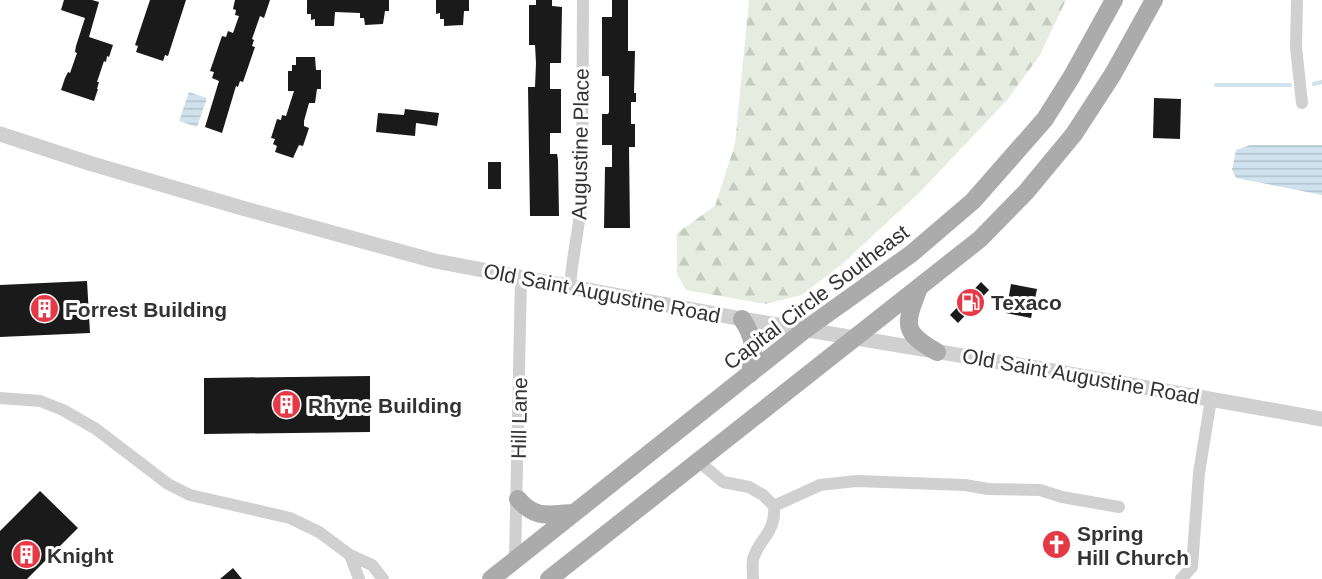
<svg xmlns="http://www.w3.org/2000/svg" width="1322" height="579" viewBox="0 0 1322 579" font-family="Arial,sans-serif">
<defs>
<pattern id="forest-firs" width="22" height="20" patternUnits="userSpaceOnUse" patternTransform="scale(1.5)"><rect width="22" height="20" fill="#e6ecdf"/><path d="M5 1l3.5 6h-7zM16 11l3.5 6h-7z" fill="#c6cbc0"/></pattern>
<pattern id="water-rules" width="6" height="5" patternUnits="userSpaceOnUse" patternTransform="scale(1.5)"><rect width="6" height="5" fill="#cfe2ee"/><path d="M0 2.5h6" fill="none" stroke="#b2c2cd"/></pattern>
</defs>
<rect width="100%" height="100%" fill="#fff"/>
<path fill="url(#forest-firs)" d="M749,0h317l-26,55 -33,45 -87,92 -78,72 -40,31 -37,9 -79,-14 -9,-16v-41l38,-27 20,-62z"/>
<path fill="url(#water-rules)" d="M189,92l18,6 -10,29 -18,-6z
M1250,145h72v50l-86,-17 -4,-8 4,-20z"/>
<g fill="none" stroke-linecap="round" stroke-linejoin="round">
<path stroke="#cfe2ee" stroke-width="4" d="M1314,84l8,-2
M1216,85h74"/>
</g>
<path fill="#1a1a1a" d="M64,0h28l7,2 -10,35 24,8 -4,12 -2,-1 -1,6 -2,-1 -7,21h2l-2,7h1l-4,12 -33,-11 4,-12 3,-6 2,1 7,-20 -2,-1 1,-6 9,-28 -24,-8z
M150,0h36l-18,56 -3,-1 -2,6 -27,-9 2,-6 -3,-1z
M235,0h35l-6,18 -4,-2 -8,23 2,1 -2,6 3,1 -12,35 -3,-1 -2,6 -2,-1 -14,47 -17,-6 14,-46 -7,-3 2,-6 -4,-1 12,-35 4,1 2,-6 5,2 6,-17 -4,-1 1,-5 -3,-1z
M307,0h82v11h-4l-2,13 -18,1 -1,-7h-4v-5l-25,-1 -1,14h-19v-7l-4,1v-6h-4z
M436,0h33v11h-5l-1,14 -19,1v-7h-4v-6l-4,1z
M536,0h16v6l10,1 -1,56h-11v26h11v44h-11v21h7l1,6 1,56h-29l-2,-129h7l1,-24 -1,-18h-6v-40h7z
M612,0h16v51h7l-1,42h2v9h-5v22h4v23h-6l1,81h-26l1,-61h7v-22h-10v-31h6l1,-2v-36h-7v-59h10z
M296,57h19l1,13h5v19h-4l-2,14h-6l-5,18v5l5,2 -6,18 -4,-1 -6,13 -18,-6 2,-6 -4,-2 2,-5 -4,-1 6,-19 4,1 1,-5 4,1 8,-25h-6v-20h4v-6h4z
M1154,98l27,1 -1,40 -27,-1z
M405,109l34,4 -2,13 -21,-3 -1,13 -39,-4 2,-19 26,2z
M488,162h13v27h-13z
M87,281l3,52 -90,4v-52z
M981,282l8,8 -31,33 -8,-8z
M1011,284l26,5 -6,29 -25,-5z
M370,376v56l-166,2v-56z
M40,491l38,37 -51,51h-27v-48z
M233,568l9,11h-22z"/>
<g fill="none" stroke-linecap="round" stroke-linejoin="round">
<path stroke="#d0d0d0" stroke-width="12" d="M1297,0l-1,47 6,56
M570,287c2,-31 10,-61 12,-93l1,-194
M0,398l40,3 23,9 33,19 72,55 22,11 100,23 29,14 31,23 22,10 11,14
M698,461l25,21 26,5 14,8 11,11
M774,506l46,-21 36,-4 109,4 23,4 52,1 22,7 57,10
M350,555l9,24
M515,559l6,-281
M753,579c0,-6 -1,-14 0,-20 6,-21 23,-25 21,-53
M1181,579l11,-12 7,-94 12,-74"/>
<path stroke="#d0d0d0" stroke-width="15" d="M0,134l89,29 153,45 193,53 307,58 294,49 286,51"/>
<path stroke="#ababab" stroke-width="18" d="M919,288c-14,36 -18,44 18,64
M742,319c14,21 12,31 8,55
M518,499c18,21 31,15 56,14
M491,579l315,-250 105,-75 62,-53 72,-82 27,-43 42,-76
M549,579l431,-340 46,-47 48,-58 39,-60 41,-74"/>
</g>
<defs>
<symbol id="fuel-disc" viewBox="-11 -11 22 22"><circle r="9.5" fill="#e63946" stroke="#fff"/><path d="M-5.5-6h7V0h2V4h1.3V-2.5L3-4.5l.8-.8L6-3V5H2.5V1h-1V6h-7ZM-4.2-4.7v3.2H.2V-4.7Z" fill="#fff"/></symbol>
<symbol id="building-disc" viewBox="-11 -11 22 22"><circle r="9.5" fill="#e63946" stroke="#fff"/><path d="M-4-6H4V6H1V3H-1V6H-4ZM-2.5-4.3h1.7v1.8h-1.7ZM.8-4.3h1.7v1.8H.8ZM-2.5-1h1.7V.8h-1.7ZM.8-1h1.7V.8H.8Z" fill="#fff"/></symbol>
<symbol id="church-disc" viewBox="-11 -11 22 22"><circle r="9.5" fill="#e63946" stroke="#fff"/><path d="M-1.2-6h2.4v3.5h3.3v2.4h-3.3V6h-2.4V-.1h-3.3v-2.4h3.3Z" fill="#fff"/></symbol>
</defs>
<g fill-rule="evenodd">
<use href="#fuel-disc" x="954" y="286" width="33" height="33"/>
<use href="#building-disc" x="28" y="292" width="33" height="33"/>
<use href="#building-disc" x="270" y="388" width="33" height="33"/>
<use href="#church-disc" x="1040" y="528" width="33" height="33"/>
<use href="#building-disc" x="10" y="538" width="33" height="33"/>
</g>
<g text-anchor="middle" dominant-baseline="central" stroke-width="6" stroke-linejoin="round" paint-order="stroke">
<g font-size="21" fill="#333" stroke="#fff">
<text transform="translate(580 144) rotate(-89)">Augustine Place</text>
<text transform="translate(602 293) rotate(11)">Old Saint Augustine Road</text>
<text transform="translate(816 297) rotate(-37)">Capital Circle Southeast</text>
<text transform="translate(1081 376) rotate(10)">Old Saint Augustine Road</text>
<text transform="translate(519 418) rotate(-89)">Hill Lane</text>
</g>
<g font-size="21" font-weight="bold" fill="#333" stroke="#fff" text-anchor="start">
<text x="991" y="302">Texaco</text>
<text x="65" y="309">Forrest Building</text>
<text x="308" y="405">Rhyne Building</text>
<text x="1077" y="533">Spring<tspan x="1077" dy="24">Hill Church</tspan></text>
<text x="47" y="555">Knight</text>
</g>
</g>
</svg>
